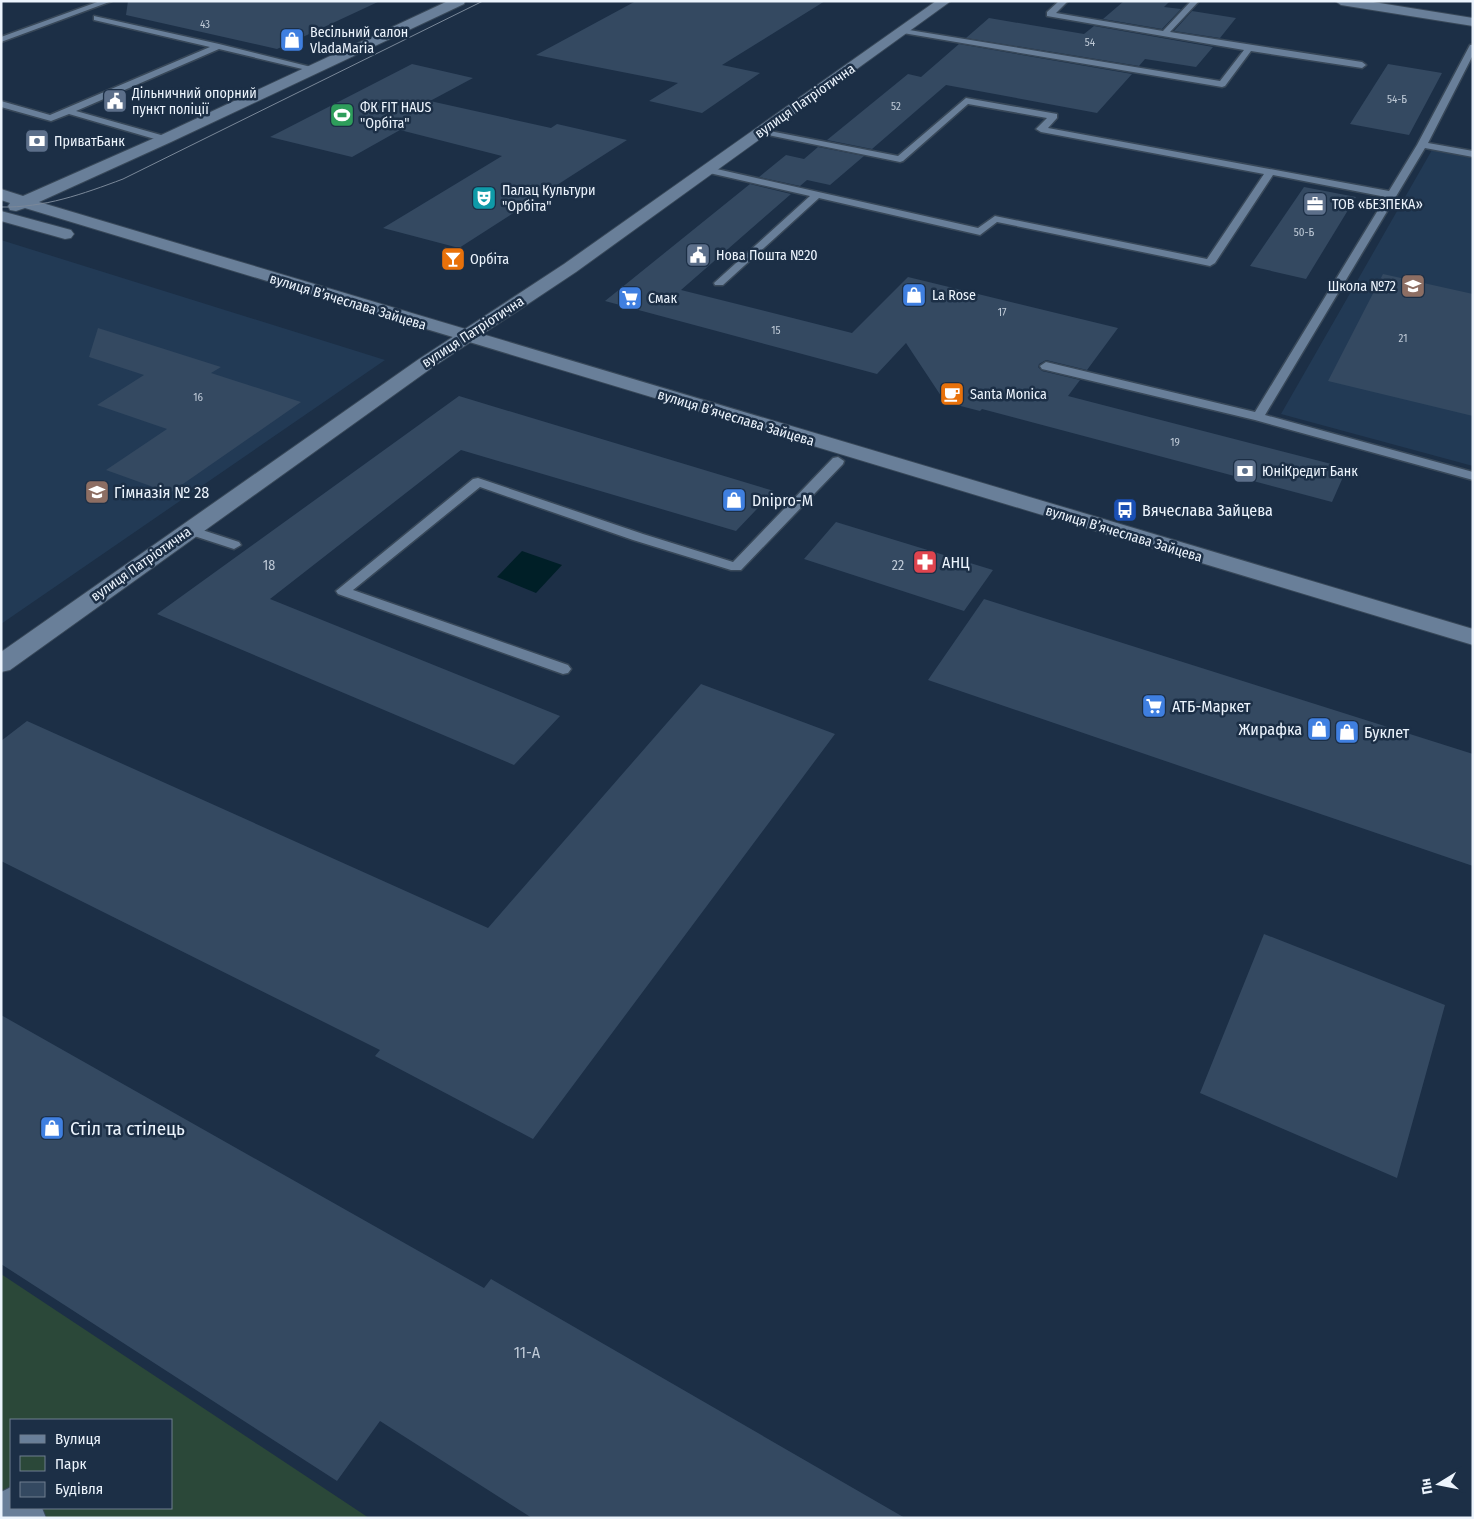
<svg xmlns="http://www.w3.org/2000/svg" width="1474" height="1519" viewBox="0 0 1474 1519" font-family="'Fira Sans Condensed',sans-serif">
<rect width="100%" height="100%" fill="#1c2f46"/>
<path fill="#223a55" d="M1432,150l41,8v308l-192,-52z
M1,240l384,120 -384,264z"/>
<path fill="#2b4839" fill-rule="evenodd" d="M1,1274l368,244h-368zM11,1420h160v88h-160z"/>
<path fill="#001f27" d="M522,551l40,14 -26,28 -39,-16z"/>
<path fill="#344961" d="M128,1h252l-103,48 -151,-34z
M636,1h189l-103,64 38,8 -58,40 -53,-12 29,-18 -142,-28z
M1124,1h46l-6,6 17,2 -19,20 -59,-10z
M1192,11l44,7 -16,20 -46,-7z
M989,18l95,16 10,-8 119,21 -17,20 -51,-8 -6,7 -173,-28z
M959,44l173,30 -35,39 -151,-28 -74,64 -45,-9 81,-66 13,3z
M412,64l61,14 -43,23 121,27 6,-4 70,16 -168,108 -76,-20 119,-72 -102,-26 -48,27 -82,-20z
M1388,64l54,9 -33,62 -59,-11z
M818,147l46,9 -34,29 -23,-5 -7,6 -41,-9 27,-22 18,4z
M750,184l41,10 -110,96 171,43 56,-56 210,51 -31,42 -41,-10 -7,4 -1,3 4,4 38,9 -12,16 279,72 -15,34 -350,-93 -2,2 -35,-9 -39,-59 -29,31 -272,-73z
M1304,187l52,10 -50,82 -56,-13z
M1383,274l90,20v122l-145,-35z
M98,328l123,39 -10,6 90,29 -131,91 -64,-23 61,-41 -70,-24 47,-30 -55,-18z
M459,396l315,95 -38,40 -275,-81 -191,149 290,117 -46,49 -357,-151z
M836,522l157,48 -29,41 -160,-52z
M984,599l489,155v112l-545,-186z
M701,684l134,50 -302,405 -158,-83 5,-6 -379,-189v-120l26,-20 461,207z
M1264,934l181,71 -48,173 -197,-85z
M1,1015l483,273 7,-9 414,239h-373l-152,-97 -43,60 -336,-217z"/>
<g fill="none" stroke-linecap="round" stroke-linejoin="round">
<defs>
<path id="lane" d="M100,1h12l-111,41v-5z
M1059,1h9l-12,12 107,18 28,-30h8l-29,31 192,30 4,3 -4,3 -111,-17 -26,35 -3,1 -319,-54 -4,-2 4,-2 317,52 24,-31 -197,-34v-4z
M94,16l125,28 100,25 -4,3 -96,-23 -143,62 92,26v4l-3,1 -96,-28 -18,7 -50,-14v-6l49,14 160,-68 -116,-27z
M1470,45h3v10l-45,88 45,8v6l-48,-9 -160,267 208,57v8l-218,-60 -213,-51 -2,-3 6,-4 209,50 131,-215 -113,-22 -58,88 -5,3 -213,-44 -17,13 -161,-37 -96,87h-8l-1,-2 96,-87 -105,-24 -2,-2 5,-3 270,61 17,-12 212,43 57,-85 -223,-42 -5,-3 11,-11 -79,-14 -65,57 -3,1 -137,-28 -5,-3 2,-2 138,27 68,-58 91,16v4l-9,10 341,63 28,-46z
M838,457l6,4 -1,3 -102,106h-10l-98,-30 -153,-53 -127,103 215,75 3,4 -3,4 -5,1 -225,-80 -2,-3 137,-112 5,-1 165,56 90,28 100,-104z
M190,526l49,16 2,3 -7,4 -49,-16 -2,-3 2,-3z"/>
<path id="street" d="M936,1h15l-375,271 -143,95 -423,303 -9,2v-20l418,-293 145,-95z
M1335,1h32l106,17v8l-132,-21z
M11,1487v21h31l4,10h-45v-26z"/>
<path id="secondary" d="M448,1h17l-1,3 -293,138 -132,60 1434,427v16l-1448,-437 -9,3 -6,-1 -2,-4 2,-3 -9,-3v-11l22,7 136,-60z
M1,211l70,19 3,4 -3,4 -6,1 -64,-18z"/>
</defs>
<use href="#lane" stroke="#384859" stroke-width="3"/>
<use href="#street" stroke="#384859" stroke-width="2"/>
<use href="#secondary" stroke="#384859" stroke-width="2"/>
<use href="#lane" fill="#697f99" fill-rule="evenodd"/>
<use href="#street" fill="#697f99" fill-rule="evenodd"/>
<use href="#secondary" fill="#697f99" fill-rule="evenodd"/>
<path stroke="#7a8899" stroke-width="1" d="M1,207c43,1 82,-13 122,-28l360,-178"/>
</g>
<defs>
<symbol id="shop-square" viewBox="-11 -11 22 22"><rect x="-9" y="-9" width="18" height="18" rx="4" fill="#3f7fe0" stroke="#1c2f46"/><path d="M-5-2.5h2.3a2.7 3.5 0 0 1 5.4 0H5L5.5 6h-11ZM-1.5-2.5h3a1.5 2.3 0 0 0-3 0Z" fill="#fff"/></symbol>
<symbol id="civic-square" viewBox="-11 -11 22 22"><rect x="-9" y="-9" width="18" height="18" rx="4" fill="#5c6f8a" stroke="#1c2f46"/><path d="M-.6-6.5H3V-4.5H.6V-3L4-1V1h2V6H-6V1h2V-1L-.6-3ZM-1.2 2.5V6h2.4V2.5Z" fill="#fff"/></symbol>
<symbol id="stadium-square" viewBox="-11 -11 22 22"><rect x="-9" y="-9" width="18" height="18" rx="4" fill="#2e9e5b" stroke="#1c2f46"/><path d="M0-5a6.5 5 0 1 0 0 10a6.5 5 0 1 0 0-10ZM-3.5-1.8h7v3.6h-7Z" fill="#fff"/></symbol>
<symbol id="bank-square" viewBox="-11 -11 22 22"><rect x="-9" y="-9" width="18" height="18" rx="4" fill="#5c6f8a" stroke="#1c2f46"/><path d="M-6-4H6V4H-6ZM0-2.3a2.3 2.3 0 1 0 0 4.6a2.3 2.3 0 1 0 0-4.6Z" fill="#fff"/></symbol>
<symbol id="theatre-square" viewBox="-11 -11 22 22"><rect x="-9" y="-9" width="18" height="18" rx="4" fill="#0f9aa8" stroke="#1c2f46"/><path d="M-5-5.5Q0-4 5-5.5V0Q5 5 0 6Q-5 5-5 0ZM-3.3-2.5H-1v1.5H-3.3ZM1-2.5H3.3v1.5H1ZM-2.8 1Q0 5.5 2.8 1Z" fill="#fff"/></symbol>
<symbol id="office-square" viewBox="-11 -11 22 22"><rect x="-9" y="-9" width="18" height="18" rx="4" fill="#5c6f8a" stroke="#1c2f46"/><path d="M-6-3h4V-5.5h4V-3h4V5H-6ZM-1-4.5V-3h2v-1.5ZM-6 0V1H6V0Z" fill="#fff"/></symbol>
<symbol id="bar-square" viewBox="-11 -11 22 22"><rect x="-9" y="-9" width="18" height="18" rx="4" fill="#e8710a" stroke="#1c2f46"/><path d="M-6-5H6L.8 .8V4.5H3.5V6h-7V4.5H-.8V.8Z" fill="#fff"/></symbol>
<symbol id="school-square" viewBox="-11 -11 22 22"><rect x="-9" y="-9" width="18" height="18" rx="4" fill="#8d6e63" stroke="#1c2f46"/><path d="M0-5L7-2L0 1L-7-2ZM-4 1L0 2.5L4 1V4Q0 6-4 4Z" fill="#fff"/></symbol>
<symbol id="supermarket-square" viewBox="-11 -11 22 22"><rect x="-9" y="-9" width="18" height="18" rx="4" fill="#3f7fe0" stroke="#1c2f46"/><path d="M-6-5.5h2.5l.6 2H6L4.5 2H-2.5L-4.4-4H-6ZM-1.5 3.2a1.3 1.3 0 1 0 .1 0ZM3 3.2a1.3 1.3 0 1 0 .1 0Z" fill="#fff"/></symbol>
<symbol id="cafe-square" viewBox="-11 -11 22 22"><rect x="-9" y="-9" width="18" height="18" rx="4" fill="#e8710a" stroke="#1c2f46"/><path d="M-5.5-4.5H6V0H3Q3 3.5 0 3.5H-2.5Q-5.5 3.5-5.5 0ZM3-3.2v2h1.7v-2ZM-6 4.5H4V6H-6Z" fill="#fff"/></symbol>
<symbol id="bus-square" viewBox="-11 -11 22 22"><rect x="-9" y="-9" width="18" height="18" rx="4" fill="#1a4fb4" stroke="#1c2f46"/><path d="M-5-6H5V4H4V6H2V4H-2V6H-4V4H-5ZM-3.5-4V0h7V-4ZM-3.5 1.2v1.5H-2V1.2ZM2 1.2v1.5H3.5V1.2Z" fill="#fff"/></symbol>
<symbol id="pharmacy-square" viewBox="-11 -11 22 22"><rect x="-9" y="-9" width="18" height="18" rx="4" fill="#e0444e" stroke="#1c2f46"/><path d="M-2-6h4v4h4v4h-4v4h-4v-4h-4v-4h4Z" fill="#fff"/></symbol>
</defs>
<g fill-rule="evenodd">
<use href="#shop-square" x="278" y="26" width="28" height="28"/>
<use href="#civic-square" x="101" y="87" width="28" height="28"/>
<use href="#stadium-square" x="328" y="101" width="28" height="28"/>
<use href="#bank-square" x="23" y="127" width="28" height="28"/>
<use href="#theatre-square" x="470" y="184" width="28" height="28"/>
<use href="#office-square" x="1301" y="190" width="28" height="28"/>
<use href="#civic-square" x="684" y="241" width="28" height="28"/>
<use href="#bar-square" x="439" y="245" width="28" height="28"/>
<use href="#school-square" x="1399" y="272" width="28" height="28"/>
<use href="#shop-square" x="900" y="281" width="28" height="28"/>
<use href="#supermarket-square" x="616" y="284" width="28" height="28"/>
<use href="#cafe-square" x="938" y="380" width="28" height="28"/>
<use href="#bank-square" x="1231" y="457" width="28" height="28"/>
<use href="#school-square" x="83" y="478" width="28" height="28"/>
<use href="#shop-square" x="720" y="486" width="28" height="28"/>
<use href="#bus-square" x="1111" y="496" width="28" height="28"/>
<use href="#pharmacy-square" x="911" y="548" width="28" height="28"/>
<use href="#supermarket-square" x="1140" y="692" width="28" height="28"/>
<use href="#shop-square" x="1305" y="715" width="28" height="28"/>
<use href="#shop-square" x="1333" y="718" width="28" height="28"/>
<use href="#shop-square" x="38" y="1114" width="28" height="28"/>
</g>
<g text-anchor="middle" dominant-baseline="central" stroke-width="5" stroke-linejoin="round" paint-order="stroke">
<g font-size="11" fill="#bec9d6">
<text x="205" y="24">43</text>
<text x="1090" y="42">54</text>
<text x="1397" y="99">54-Б</text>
<text x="896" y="106">52</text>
<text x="1304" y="232">50-Б</text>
<text x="1002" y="312">17</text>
<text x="776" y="330">15</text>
<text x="1403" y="338">21</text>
<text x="198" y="397">16</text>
<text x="1175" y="442">19</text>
</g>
<g font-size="14" fill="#ecf4fd" stroke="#1c2f46" text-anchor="start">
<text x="310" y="32">Весільний салон<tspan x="310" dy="16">VladaMaria</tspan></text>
<text x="132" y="93">Дільничний опорний<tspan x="132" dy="16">пункт поліції</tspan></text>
<text x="360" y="107">ФК FIT HAUS<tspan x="360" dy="16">"Орбіта"</tspan></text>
<text x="54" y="141">ПриватБанк</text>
<text x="502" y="190">Палац Культури<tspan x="502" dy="16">"Орбіта"</tspan></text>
<text x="1332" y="204">ТОВ «БЕЗПЕКА»</text>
<text x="716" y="255">Нова Пошта №20</text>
<text x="470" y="259">Орбіта</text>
<text x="1396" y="286" text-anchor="end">Школа №72</text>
<text x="932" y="295">La Rose</text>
<text x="648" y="298">Смак</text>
<text x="970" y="394">Santa Monica</text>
<text x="1262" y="471">ЮніКредит Банк</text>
</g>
<g font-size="14" fill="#ecf4fd" stroke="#1c2f46">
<text transform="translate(805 101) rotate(-35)">вулиця Патріотична</text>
<text transform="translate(348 302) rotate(17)">вулиця Вʼячеслава Зайцева</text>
<text transform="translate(473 332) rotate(-33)">вулиця Патріотична</text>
<text transform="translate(736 418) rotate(17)">вулиця Вʼячеслава Зайцева</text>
<text transform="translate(1124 534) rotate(17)">вулиця Вʼячеслава Зайцева</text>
<text transform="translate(141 564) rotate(-35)">вулиця Патріотична</text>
</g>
<g font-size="14" fill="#bec9d6">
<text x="269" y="565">18</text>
<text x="898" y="565">22</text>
</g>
<g font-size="16" fill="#ecf4fd" stroke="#1c2f46" text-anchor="start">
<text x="114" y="492">Гімназія № 28</text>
<text x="752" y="500">Dnipro-M</text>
<text x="1142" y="510">Вячеслава Зайцева</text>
<text x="942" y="562">АНЦ</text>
<text x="1172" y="706">АТБ-Маркет</text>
<text x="1302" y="729" text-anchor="end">Жирафка</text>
<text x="1364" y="732">Буклет</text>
</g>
<g font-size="16" fill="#bec9d6">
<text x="527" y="1352">11-А</text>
</g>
<g font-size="19" fill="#ecf4fd" stroke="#1c2f46" text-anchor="start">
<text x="70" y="1128">Стіл та стілець</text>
</g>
</g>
<rect width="1474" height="1519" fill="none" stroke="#ecf4fd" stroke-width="5"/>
<rect x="10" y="1419" width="162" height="90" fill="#1c2f46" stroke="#6f7e8f"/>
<rect x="20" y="1435" width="25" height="8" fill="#697f99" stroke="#6f7e8f"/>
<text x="55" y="1444" font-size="15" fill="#ecf4fd">Вулиця</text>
<rect x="20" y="1456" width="25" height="15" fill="#2b4839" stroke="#6f7e8f"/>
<text x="55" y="1469" font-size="15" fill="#ecf4fd">Парк</text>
<rect x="20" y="1482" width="25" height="15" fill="#344961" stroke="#6f7e8f"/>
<text x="55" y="1494" font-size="15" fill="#ecf4fd">Будівля</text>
<g transform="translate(1439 1484) rotate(260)" stroke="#1c2f46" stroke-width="4" paint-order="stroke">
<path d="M0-4L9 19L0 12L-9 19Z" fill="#ecf4fd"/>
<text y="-8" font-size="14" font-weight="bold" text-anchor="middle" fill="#ecf4fd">Пн</text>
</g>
</svg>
